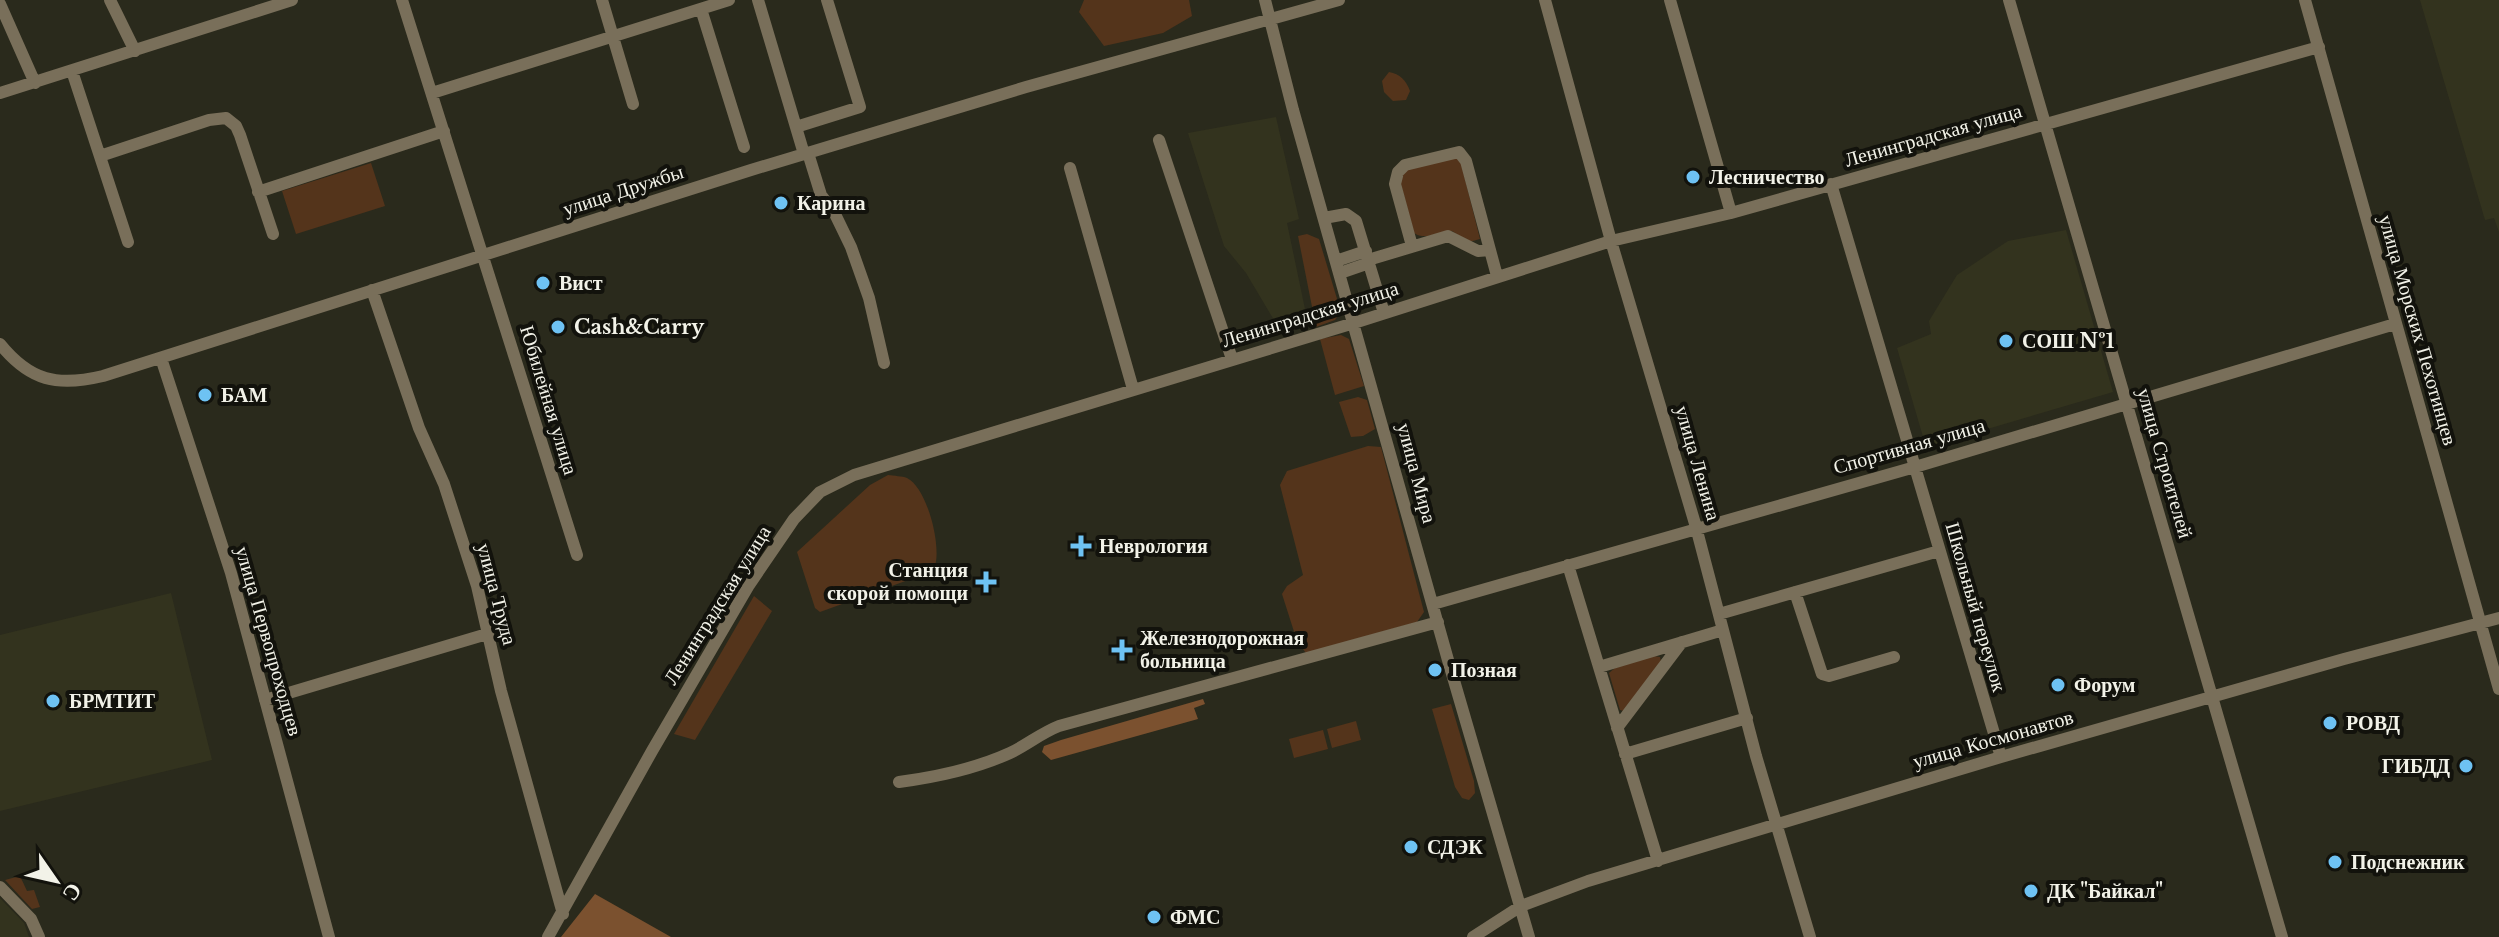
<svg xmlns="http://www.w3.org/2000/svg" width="2499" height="937" viewBox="0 0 2499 937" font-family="'Libre Baskerville',serif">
<rect width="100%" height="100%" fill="#2a2a1c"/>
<path fill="#33331e" d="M2420,0h79v232l-5,-14 -9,2z
M1276,117l23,102 -12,4 18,86 -31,11 -28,-47 -22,-27 -36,-113z
M2066,230l47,162 -187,55 -29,-99 34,-14 -2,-13 28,-46 51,-34z
M171,593l41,167 -212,51v-176z
M0,898l24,25 5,14h-29z"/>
<path fill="#54341b" d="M1084,0h105l3,16 -29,17 -59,13 -25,-34z
M1389,72c11,2 17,8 21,19l-4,9 -13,1 -9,-9 -2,-11z
M1456,157l5,6 19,76 -11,3 -17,-11c-14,0 -26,10 -38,2l-14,-52 5,-11z
M371,163l14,43 -89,28 -14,-43z
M1307,234l12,5 22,73 -6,8 -19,7 -18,-91z
M1341,335l8,4 15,47 -29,9 -15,-56z
M1358,397l9,3 8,29 -12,7 -12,1 -12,-35z
M1368,446l13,1 43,165 -7,10 -111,31 -9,-12 -15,-47 5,-8 16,-11 -23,-90 7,-14z
M888,475c6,1 14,1 19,3 21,10 37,75 26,93l-113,41 -5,-4 -18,-56 73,-67z
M754,596l18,15 -77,129 -21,-6z
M1653,656l7,1 1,5 -37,49 -4,-1 -11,-37 6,-5z
M1451,704l23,77 1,12 -6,7 -7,-2 -7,-11 -23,-78z
M1356,721l5,19 -29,8 -5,-19z
M1323,730l5,19 -34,9 -5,-19z
M20,876l7,15 7,-1 6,17 -8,2 -27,-29z"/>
<path fill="#7b512f" d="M1203,699l2,5 -11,4 4,11 -147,41 -9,-8 2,-6 17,-6z
M595,894l76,43h-110z"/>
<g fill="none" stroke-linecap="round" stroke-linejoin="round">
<path stroke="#796f5a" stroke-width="12" d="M110,0l25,51
M402,0l175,555
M602,0l31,104
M758,0l46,154
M1265,0l28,110 155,550 81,277
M1545,0l66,241 85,286 60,229 54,181
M1670,0l61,213
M2009,0l273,937
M2305,0l194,689
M0,4l35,79
M701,9l43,138
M72,71l56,171
M0,93l292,-93
M432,93l297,-93
M796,127l64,-20 -33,-107
M1159,140l73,219
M808,153l13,42 14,19 16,33 18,51 15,65
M100,156l109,-36 17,-2 10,8 4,9 33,99
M1070,168l63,221
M1831,184l170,573
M258,192l186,-61
M1324,218l22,-4 10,7 28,92
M1412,246l-17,-62 3,-12 7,-7 54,-13 7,9 31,115
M1368,260l80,-24 30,15 12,-1
M1336,261l30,-10
M1340,273l29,-10
M372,290l47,138 25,56 33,102 24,105 62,223
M0,344c30,37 57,43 103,32l648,-206 275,-83 313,-87
M161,358l70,215 98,364
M1568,565l90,296
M1795,592l27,82 7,2 65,-19
M1433,604l482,-137 480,-143
M1719,614l220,-63
M1599,667l124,-37
M265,700l222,-66
M1617,728l65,-86
M1625,754l122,-36
M899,782c38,-5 76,-13 111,-29 17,-8 31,-20 49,-27l379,-104
M0,887l31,32 8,18
M548,937l104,-186 97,-166 45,-66 26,-27 34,-17 500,-152 257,-82 120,-28 588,-166
M1473,937l48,-31 67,-25 413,-124 343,-98 155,-41"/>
</g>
<g fill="#6ec2f3" stroke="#12120c" stroke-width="3">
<circle cx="1693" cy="177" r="8"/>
<circle cx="781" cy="203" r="8"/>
<circle cx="543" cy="283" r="8"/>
<circle cx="558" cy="327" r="8"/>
<circle cx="2006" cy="341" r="8"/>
<circle cx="205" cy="395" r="8"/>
<path d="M1077 534h8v8h8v8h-8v8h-8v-8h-8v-8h8z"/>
<path d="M982 570h8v8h8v8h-8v8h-8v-8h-8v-8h8z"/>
<path d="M1118 638h8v8h8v8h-8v8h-8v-8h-8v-8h8z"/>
<circle cx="1435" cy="670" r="8"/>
<circle cx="2058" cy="685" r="8"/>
<circle cx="53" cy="701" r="8"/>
<circle cx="2330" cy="723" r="8"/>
<circle cx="2466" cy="766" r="8"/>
<circle cx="1411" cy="847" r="8"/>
<circle cx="2335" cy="862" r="8"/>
<circle cx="2031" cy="891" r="8"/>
<circle cx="1154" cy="917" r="8"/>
</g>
<g text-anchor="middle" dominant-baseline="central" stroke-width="8" stroke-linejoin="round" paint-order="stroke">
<g font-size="20" fill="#f2f2e8" stroke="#12120c">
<text transform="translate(1933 135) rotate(-16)">Ленинградская улица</text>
<text transform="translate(623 190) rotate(-18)">улица Дружбы</text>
<text transform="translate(1310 314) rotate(-17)">Ленинградская улица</text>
<text transform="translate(2418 330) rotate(74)">улица Морских Пехотинцев</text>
<text transform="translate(549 400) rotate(73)">Юбилейная улица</text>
<text transform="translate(1909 446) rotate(-16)">Спортивная улица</text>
<text transform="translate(1698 463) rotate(74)">улица Ленина</text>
<text transform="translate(2165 463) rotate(74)">улица Строителей</text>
<text transform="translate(1417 473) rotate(75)">улица Мира</text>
<text transform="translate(497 594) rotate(75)">улица Труда</text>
<text transform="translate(717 605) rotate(-58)">Ленинградская улица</text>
<text transform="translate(1976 607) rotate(74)">Школьный переулок</text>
<text transform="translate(269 641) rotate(74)">улица Первопроходцев</text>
<text transform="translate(1993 739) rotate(-16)">улица Космонавтов</text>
</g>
<g font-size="20" font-weight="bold" fill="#f2f2e8" stroke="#12120c" text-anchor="start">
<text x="1709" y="177">Лесничество</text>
<text x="797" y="203">Карина</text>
<text x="559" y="283">Вист</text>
<text x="574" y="327">Cash&amp;Carry</text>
<text x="2022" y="341">СОШ №1</text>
<text x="221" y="395">БАМ</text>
<text x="1099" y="546">Неврология</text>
<text x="968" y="570" text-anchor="end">Станция<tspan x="968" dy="23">скорой помощи</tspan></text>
<text x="1140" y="638">Железнодорожная<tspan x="1140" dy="23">больница</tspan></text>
<text x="1451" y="670">Позная</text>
<text x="2074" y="685">Форум</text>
<text x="69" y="701">БРМТИТ</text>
<text x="2346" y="723">РОВД</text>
<text x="2450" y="766" text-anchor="end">ГИБДД</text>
<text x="1427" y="847">СДЭК</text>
<text x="2351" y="862">Подснежник</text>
<text x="2047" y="891">ДК "Байкал"</text>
<text x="1170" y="917">ФМС</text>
</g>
</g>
<g transform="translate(56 881) rotate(124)" stroke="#12120c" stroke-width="6" paint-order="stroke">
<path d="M0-6L14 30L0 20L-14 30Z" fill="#f2f2e8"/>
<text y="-12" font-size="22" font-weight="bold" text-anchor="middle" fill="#f2f2e8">С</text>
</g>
</svg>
